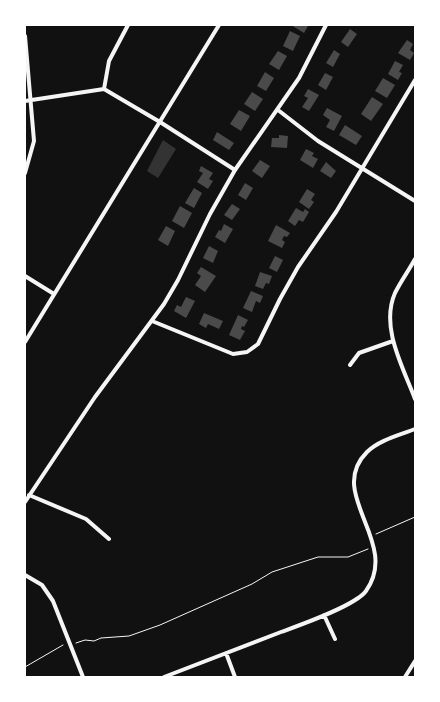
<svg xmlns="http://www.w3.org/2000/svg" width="440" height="702" viewBox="0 0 440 702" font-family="'Varela Round',sans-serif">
<rect width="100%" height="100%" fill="#111"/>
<path fill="#333" d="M163,140l13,9 -18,29 -11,-7z"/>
<path fill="#4a4a4a" d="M291,25h15l2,1 -4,7z
M350,29l7,5 -9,13 -7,-5z
M290,31l10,5 -7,15 -10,-5z
M407,40l6,4 -3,6 4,3 -4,7 -12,-7z
M334,50l6,4 -7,13 -7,-4z
M278,51l9,5 -8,14 -10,-6z
M395,61l8,4 -4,7 3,1 -4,7 -10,-6z
M265,72l9,6 -8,13 -9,-5z
M325,73l8,4 -7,13 -8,-5z
M383,78l12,7 -8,13 -12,-7z
M308,89l11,6 -10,16 -7,-4 6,-9 -4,-2z
M252,92l11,7 -8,12 -11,-7z
M372,97l11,7 -12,17 -10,-7z
M327,108l15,8 -8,15 -8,-4 4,-7 -7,-5z
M239,110l11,6 -9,15 -11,-7z
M345,125l17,11 -6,9 -17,-10z
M217,132l17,11 -5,7 -16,-10z
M279,135l9,1 -1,12 -16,-1 1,-9h7z
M306,149l8,4 -2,3 6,3 -5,9 -13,-8z
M260,160l10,6 -8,12 -10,-7z
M326,162l10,9 -5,7 -11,-7z
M201,166l12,7 -4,6 4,2 -5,8 -11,-7 6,-9 -4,-2z
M245,183l8,5 -7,12 -8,-5z
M194,188l8,5 -8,15 -9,-5z
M307,189l8,5 -4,6 3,2 -5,7 -10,-7z
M232,204l8,5 -8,11 -8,-5z
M180,206l12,7 -8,15 -12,-7z
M296,208l7,4 2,-3 4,3 -6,10 -4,-2 -4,6 -7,-5z
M224,224l9,5 -8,14 -10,-6 4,-7 2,1z
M276,225l14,8 -3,4 -3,-1 -2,4 3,2 -3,6 -14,-7z
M166,226l9,5 -7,15 -10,-6z
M209,246l9,5 -5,12 -10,-5z
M275,256l8,4 -6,12 -8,-4z
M201,267l15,9 -11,16 -10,-7 6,-9 -4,-3z
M260,272l12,4 -3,8 -3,-1 -3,6 -8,-3z
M251,291l12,5 -3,7 -4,-2 -4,11 -9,-4z
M186,297l9,4 -9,17 -12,-7 3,-6 4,2z
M204,313l19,8 -4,8 -11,-5 -2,4 -7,-4z
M238,315l10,5 -4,7 -2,-1 -1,3 4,2 -5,9 -11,-5z"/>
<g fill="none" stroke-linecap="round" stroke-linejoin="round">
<path stroke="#f5f5f5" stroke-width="1" d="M376,534l39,-17
M76,643l9,-3 9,1 7,-3 28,-2 31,-11 92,-41 20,-12 46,-15h30l20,-8
M25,667l38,-22"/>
<path stroke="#f5f5f5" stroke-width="4" d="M25,36l9,105 -9,32
M104,89l56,33 75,48
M104,89l5,-28 19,-36
M25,101l79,-12
M278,110l40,31 97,60
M415,259c-6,11 -14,22 -20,34 -15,34 8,74 20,106
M25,276l29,18
M152,321l81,33 14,-2 11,-8 22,-45 18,-32 38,-55 79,-132
M25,342l194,-317
M350,365l9,-12 34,-12
M29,495l57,24 23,20
M25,502l70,-105 69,-93 14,-24 32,-66 25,-44 64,-92 27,-53
M25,575l17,10 11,16 30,76
M324,615l11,24
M226,653l9,24
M164,677c39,-15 78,-30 117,-45 19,-7 74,-26 85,-41 35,-49 -41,-97 1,-139 12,-12 33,-17 48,-23
M405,677l10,-16"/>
</g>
<rect width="440" height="702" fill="none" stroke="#ffffff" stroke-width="52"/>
</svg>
